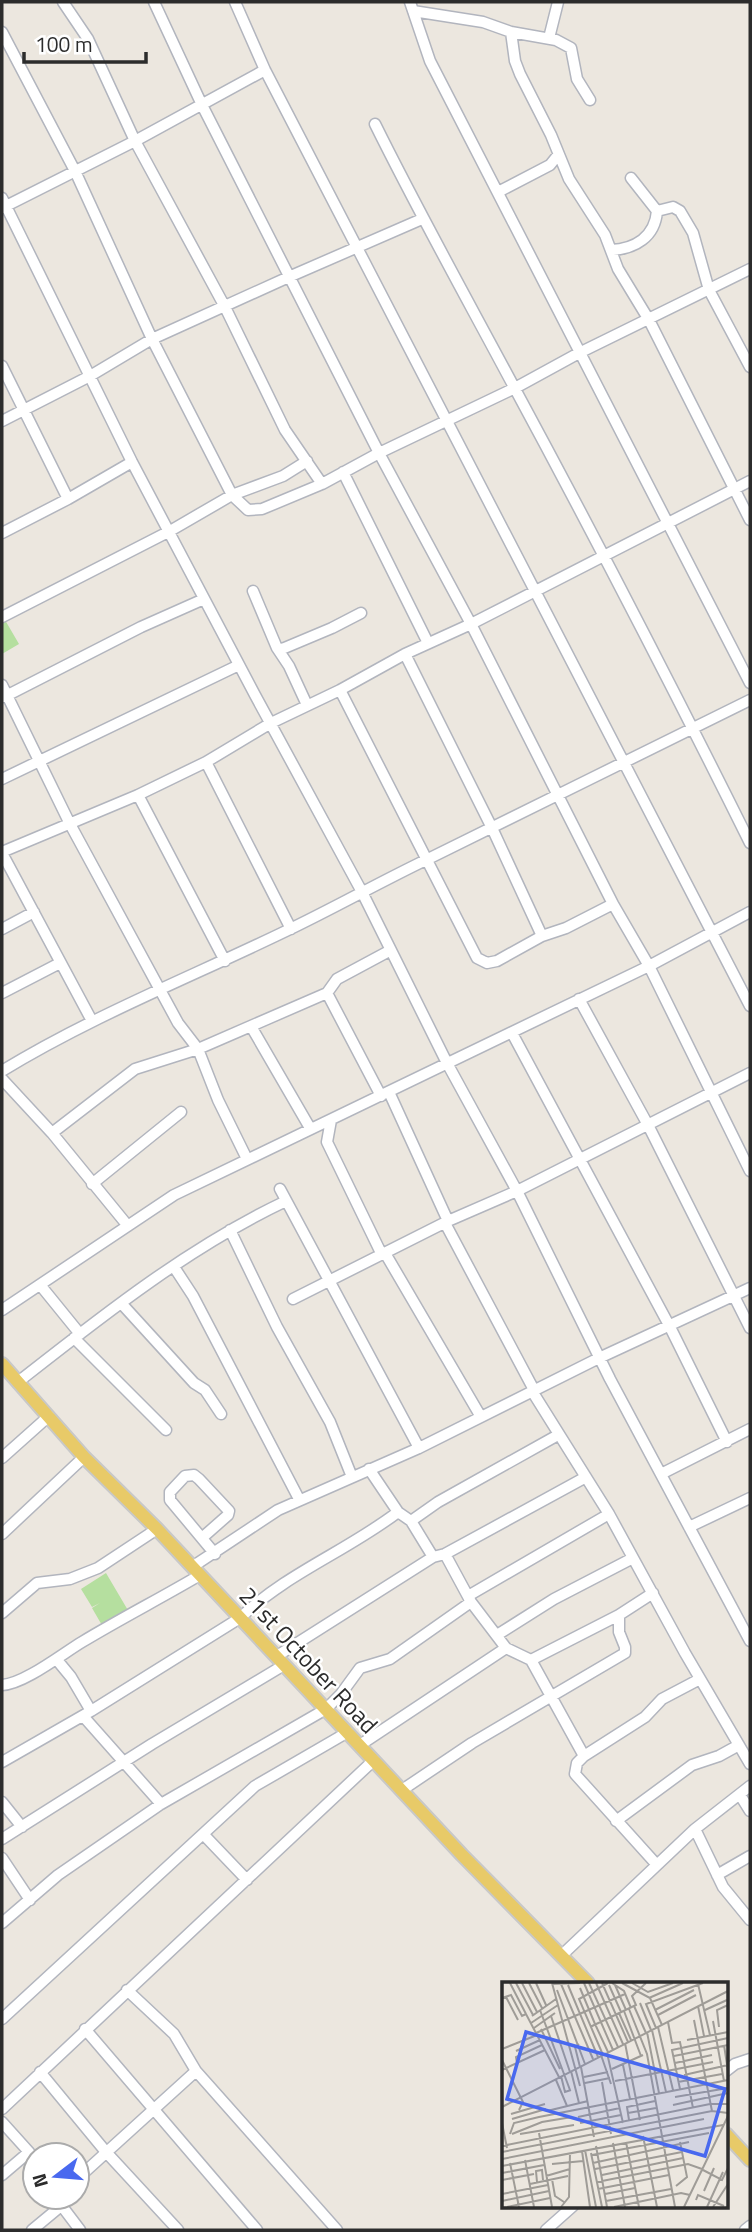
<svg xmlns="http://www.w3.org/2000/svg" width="752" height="2232" viewBox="0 0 752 2232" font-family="'Titillium Web',sans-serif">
<rect width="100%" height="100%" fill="#ece7df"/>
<path fill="#b5df9f" d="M5,620l14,24 -17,10v-32z
M106,1573l23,39 -26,15 -11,-19 8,-5 -8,4 -11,-18z"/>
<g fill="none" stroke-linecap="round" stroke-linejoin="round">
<defs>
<path id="minor" d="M63,2l25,37 47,102 90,166 60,123 37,54
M154,2l48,103 177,348 92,171 142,280 36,62 101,205
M235,2l30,68 485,936
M410,2l20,59 320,622
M413,11l70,11 28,10 45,8 15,8 6,31 13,21
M2,32l73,139 77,168 80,156 16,15 14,-1 60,-25 57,-31 136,-65 64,-35 171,-84
M511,32l4,29 5,13 31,61 18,44 36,56 13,34 31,51 101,200
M549,38l9,-36
M375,124c44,89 92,175 139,263 81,150 160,303 236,456
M498,192l52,-27 8,-10
M2,198l130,264 123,233 107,197 85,171 70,128 93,188 140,262
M2,208l133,-67 130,-71
M657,211l16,-4 7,4 13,22 16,57 41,77
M611,250c24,-1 44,-13 46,-39l-26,-33
M2,366l66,133
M2,421l88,-45 62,-37 139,-63 131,-57
M343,472l85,171
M2,533l66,-34 64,-37
M253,591l24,57 12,18 18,39
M2,617l168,-86 62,-36 51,-19 24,-15
M277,648l5,1 50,-21 29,-15
M405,654l87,174 50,108
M2,685l68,139 108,199 20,26 20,51 29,59
M340,690l137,268 10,5 10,-2 45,-25 24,-8 47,-24
M4,697l137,-70 63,-28
M206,762l85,167
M2,779l237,-114
M138,795l87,166
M2,852l136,-57 68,-33 65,-39 69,-33 65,-36 66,-30 279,-143
M2,853l90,168
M2,929l32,-17
M2,993l58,-30
M327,993l54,103
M579,999l69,126 102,203
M252,1028l58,100
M512,1033l158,294 57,115
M2,1071c90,-55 189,-94 284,-140 48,-23 94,-49 142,-72 107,-53 215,-106 322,-159
M2,1079l50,54 76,93
M389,1092l59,129
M331,1120l-4,22 55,113
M52,1133l83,-64 63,-20 129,-56 10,-14 54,-29
M92,1184l89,-72
M280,1189l139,259
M445,1223l89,167
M230,1230l47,97 53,95 22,55
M385,1253l96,164
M174,1267l19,29 106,203
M41,1286l39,48
M293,1299l155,-78 69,-30 233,-118
M121,1303l73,80 11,7 16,24
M2,1310l172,-115 475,-229 101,-54
M74,1338l92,92
M18,1382c84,-66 171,-135 268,-181
M532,1391l77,123 76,139 65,111
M2,1458l47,-42
M369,1469l29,43 13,9 22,36
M661,1474l89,-45
M411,1521l27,-19 120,-67
M689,1527l61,-29
M2,1534l82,-77
M203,1537l25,-22 1,-4 -30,-32 -5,-4 -9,1 -15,16v8l45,54
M192,1567l86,-57 141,-62 180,-90 151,-70
M468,1596l141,-82
M2,1613l35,-30 33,-4 28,-11 59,-39
M497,1635l57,-36 79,-41
M506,1648l25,12 53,96 -7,7 -2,11 82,91
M277,1656l156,-99 12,-3 141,-77
M57,1660l14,17 20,34
M531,1660l88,-45
M2,1685c22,-1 60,-31 80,-43 38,-23 79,-44 118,-67
M83,1716l78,88
M360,1745l146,-97 -35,-46 -26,-48
M584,1756l61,-39 17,-18 38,-20
M2,1762l89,-51 149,-93c47,-45 107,-67 158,-106
M402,1790l70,-47 153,-90v-6l-6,-15v-17l34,-22
M740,1795l10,16
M2,1802l20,25
M616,1821l76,-56 27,-9 20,-11
M695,1829l28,58 27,33
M204,1835l43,45
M2,1839l150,-95 132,-79
M2,1858l28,42
M717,1875l33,-19
M2,1923l56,-48 103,-71 165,-95 15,-15 19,-26 30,-9 81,-57
M562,1955l133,-126 55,-43
M127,1990l47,44 22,37 141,159
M2,2019l253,-233 93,-54
M85,2029l172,201
M726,2071l9,-7 15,-5
M40,2072l66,80 72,78
M2,2109l372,-349
M2,2122l27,30 6,11
M2,2175l27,-23
M77,2179l119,-108
M55,2197l25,33
M32,2230l29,-24
M546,2230l27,-24
M745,2230l5,-4"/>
<path id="major" d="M2,1364l82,93 73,72 305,326 126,128
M726,2134l24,26"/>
</defs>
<use href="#minor" stroke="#b2b5be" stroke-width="13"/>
<use href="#major" stroke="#c8c8c8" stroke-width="16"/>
<use href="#minor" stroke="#fff" stroke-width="10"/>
<use href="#major" stroke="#e8ca68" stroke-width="12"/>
</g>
<g text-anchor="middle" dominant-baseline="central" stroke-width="5" stroke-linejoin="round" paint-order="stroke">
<g font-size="24" fill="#2c2c2c" stroke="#fff">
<text transform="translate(309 1660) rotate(47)">21st October Road</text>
</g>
</g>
<g transform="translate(502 1982)">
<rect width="226" height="226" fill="#ece7df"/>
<path fill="none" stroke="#9f9c97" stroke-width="2" d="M8,1l16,31M14,1l17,32M20,1l15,29M27,1l13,25M34,1l10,22M50,1l28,103M82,1l29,67M87,1l29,64M94,1l27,61M100,1l26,59M110,1l12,8 7,17M120,1l28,15 12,27M130,1l16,9 25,-9M50,2l28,-1M59,2l32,75M196,2l12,51M66,3l30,72M107,3l12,27M113,3l11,25M78,6l15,36M55,8l28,74M4,15l12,23M0,16l9,-3 11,21 4,-2 33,63M147,16l34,-15M138,21l11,27M132,24l12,27M196,24l6,30M127,27l18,45 28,153M38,28l30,80M153,28l39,-20M203,28l22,-10M122,29l17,45M117,31l12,27M156,33l38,-20M30,34l24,-17M49,34l19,56M192,38l18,91M211,39l11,60M166,40l4,21 8,-1 13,66M29,41l27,-18M93,42l13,28M88,45l46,-22 -4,-9 14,-13M156,45l15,63M217,45l-2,-17 11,-5M32,46l21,-15M154,46l-10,-24 57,-21M39,47l19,40M150,48l14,62M145,50l12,61M34,51l89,-39M185,58l41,-8M123,61l15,77M77,62l-4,3 5,20M222,63l4,26M0,67l35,-14M14,69l24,-11M105,71l16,70M99,73l10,29M101,73l-24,-56 29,-16M172,74l54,-11M0,78l21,42 -4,8M15,81l-1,-6 26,-12M173,81l37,-8M121,83l7,34M79,85l13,70M110,87l31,-14M0,88l43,-20M69,89l8,32M182,93l44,-10M59,94l4,16 6,-2M82,95l24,-5M54,98l11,26M113,99l98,-19M100,100l9,52M176,100l44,-8M83,101l25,-5M178,107l-8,-39 56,-12M173,115l53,-9M171,123l55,-12M0,125l226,-116M45,129l41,-10M126,131l28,-5M9,132l34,-10M76,135l42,-9M10,137l34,-10M127,138l-2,-13 28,-6M0,141l5,25M78,141l41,-8M37,151l13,74M8,152l4,-11 25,-6 189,-37M10,152l30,-12 30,-5M18,152l54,-9M141,154l14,71M124,160l13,65M111,161l12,64M0,164l208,-42h18M94,164l11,61M83,168l11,57M80,169l8,56M0,170l210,-41 16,2M89,171l11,54M90,173l117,-22M0,177l202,-40M23,178l9,47M8,181l9,44M91,181l96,-21M50,182l31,-3M0,184l221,-41M93,187l87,-17M201,188l19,10 6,-12M0,191l42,-8M100,193l81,-17M44,194l24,-7M50,197l3,17 9,6M0,198l32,-6M35,200l-1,-11 6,-1 1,10M95,200l91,-18 14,5M28,202l38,-8M174,204l11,-9 -7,-35M96,207l71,-14M202,209l10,-23M0,212l46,-9M103,212l30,-6M194,218l2,-5 26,11M0,219l47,-10M104,219l65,-12M5,225l43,-9M59,225l8,-10 1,-44M112,225l67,-14 9,2M182,225l44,-91M205,225l16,-35M211,225l15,-23"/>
<path fill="#4969ef" fill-opacity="0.15" stroke="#4969ef" stroke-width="3.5" d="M24,50l199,57 -20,67 -198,-57z"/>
<rect width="226" height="226" fill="none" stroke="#2c2c2c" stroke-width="3.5"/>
</g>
<rect width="752" height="2232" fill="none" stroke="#2c2c2c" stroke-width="7"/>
<g transform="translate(56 2176) rotate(254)"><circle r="33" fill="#ffffff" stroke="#ababab" stroke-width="2"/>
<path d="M0-5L12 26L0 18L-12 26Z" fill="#4969ef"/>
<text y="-10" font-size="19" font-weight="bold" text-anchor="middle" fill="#2c2c2c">N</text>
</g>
<path d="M24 52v10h122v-10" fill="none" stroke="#2c2c2c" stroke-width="3.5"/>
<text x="35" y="52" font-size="21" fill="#2c2c2c" stroke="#ffffff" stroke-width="5" paint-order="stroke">100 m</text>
</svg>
